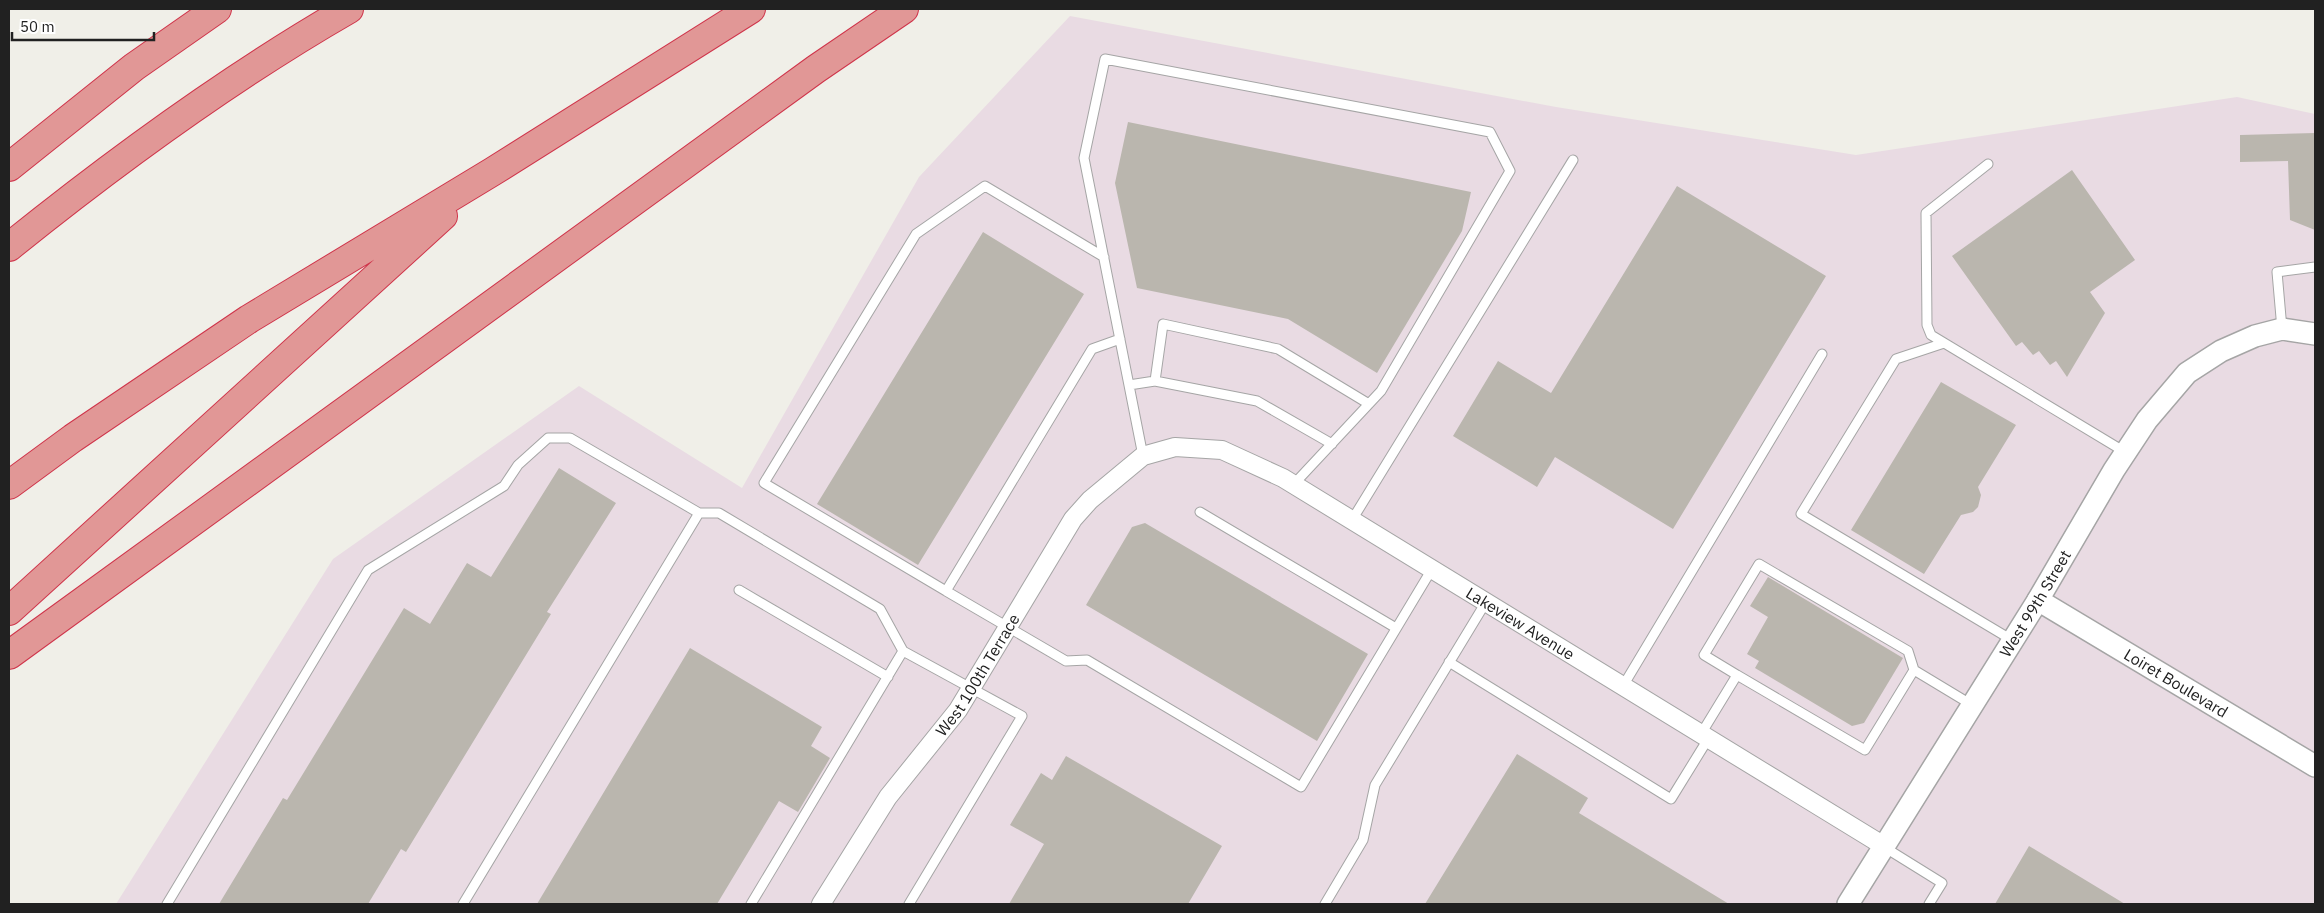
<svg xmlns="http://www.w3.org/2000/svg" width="2324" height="913" viewBox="0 0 2324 913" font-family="'IBM Plex Sans',sans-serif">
<rect width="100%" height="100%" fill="#f0efe8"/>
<path fill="#e9dbe3" d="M1070,16l486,91 300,48 381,-58 78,17v790h-2199l217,-345 246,-173 163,102 177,-311z"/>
<path fill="#bab6ae" d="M1128,122l343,70 -9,39 -85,142 -89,-54 -151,-31 -22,-105z
M2315,133v97l-25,-10 -2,-59 -48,1v-27z
M2072,170l63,90 -45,32 15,21 -38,64 -11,-16 -6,4 -11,-14 -6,4 -11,-13 -6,4 -64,-90z
M1677,186l149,90 -153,253 -118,-72 -18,30 -84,-51 45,-75 53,32z
M983,232l101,62 -166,271 -101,-61z
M1941,382l75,43 -38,62 3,8 -3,12 -5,5 -12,3 -37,59 -73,-44z
M559,468l57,35 -69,109 4,2 -145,238 -5,-3 -33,55h-149l64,-106 4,2 117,-192 26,16 37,-61 24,14z
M1145,523l223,131 -51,87 -231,-136 46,-78z
M1768,577l135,81 -39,65 -12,3 -97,-58 4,-7 -12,-7 21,-37 -18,-11z
M690,648l132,79 -11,19 19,12 -32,54 -19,-11 -62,103h-180z
M1517,754l71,44 -9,15 150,91h-304z
M1066,756l156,90 -34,58h-179l35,-60 -34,-19 31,-52 11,7z
M2029,846l96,58h-130z"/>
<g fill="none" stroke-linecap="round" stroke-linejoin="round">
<defs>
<path id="service" d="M1988,164l-62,49 1,112 4,10 194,117
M2282,329l-5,-57 38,-5
M1120,339l-28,10 -146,242 120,70 21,-1 214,127 131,-218
M1944,343l-48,16 -95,155 211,126
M1155,381l102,20 75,43
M1129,385l26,-4 8,-57 115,25 91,55
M1143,456l-59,-298 21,-99 385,73 20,39 -129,220 -87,93
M1200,512l196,116
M1352,520l221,-360
M739,590l149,87
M946,591l-182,-108 152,-249 69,-48 119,71
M1449,662l222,137 37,-60
M1737,675l-33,-20 55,-91 149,87 6,19
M1623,686l199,-332
M1701,734l36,-59 128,75 49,-80 58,35
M1884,847l58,36 -13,21
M167,904l201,-334 136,-84 14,-21 30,-27h22l129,75
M463,904l236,-391h20l161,96 23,42
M751,904l152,-253 119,65 -113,188
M1325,904l38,-64 12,-55 111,-183"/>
<g id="minor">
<path id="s1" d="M821,904l67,-107 70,-87 115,-191 17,-19 53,-44 32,-9 47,3 61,28 601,368"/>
</g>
<g id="tertiary">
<path id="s2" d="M2038,600l277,166"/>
<path id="s3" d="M1848,904l190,-304 76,-130 33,-50 40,-47 34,-22 34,-15 27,-7 33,5"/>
</g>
<path id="motorway" d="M9,167l125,-100 83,-58
M9,247c108,-87 220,-169 340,-238
M9,485l64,-47 176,-119 243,-147 259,-163
M9,611l434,-395
M9,655l807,-586 88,-60"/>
</defs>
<use href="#service" stroke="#a5a5a5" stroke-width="11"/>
<use href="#minor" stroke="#a5a5a5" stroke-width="20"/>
<use href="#tertiary" stroke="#a5a5a5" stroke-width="24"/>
<use href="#motorway" stroke="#cf344a" stroke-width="30"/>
<use href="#service" stroke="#fff" stroke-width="9"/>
<use href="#minor" stroke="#fff" stroke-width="18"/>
<use href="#tertiary" stroke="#fff" stroke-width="21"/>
<use href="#motorway" stroke="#e19796" stroke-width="28"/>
</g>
<g text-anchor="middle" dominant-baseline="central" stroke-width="4" stroke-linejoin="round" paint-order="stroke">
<g font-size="16" fill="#212121" stroke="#fff">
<text stroke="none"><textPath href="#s3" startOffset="354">West 99th Street</textPath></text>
<text stroke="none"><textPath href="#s1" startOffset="981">Lakeview Avenue</textPath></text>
<text stroke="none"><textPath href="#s1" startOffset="278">West 100th Terrace</textPath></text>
<text stroke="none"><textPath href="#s2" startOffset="161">Loiret Boulevard</textPath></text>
</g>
</g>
<rect width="2324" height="913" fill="none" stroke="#212121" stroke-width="20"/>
<path d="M12 32v8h142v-8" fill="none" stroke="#212121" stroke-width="2.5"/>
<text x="20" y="32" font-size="15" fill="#212121" stroke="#ffffff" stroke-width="4" paint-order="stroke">50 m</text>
</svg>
